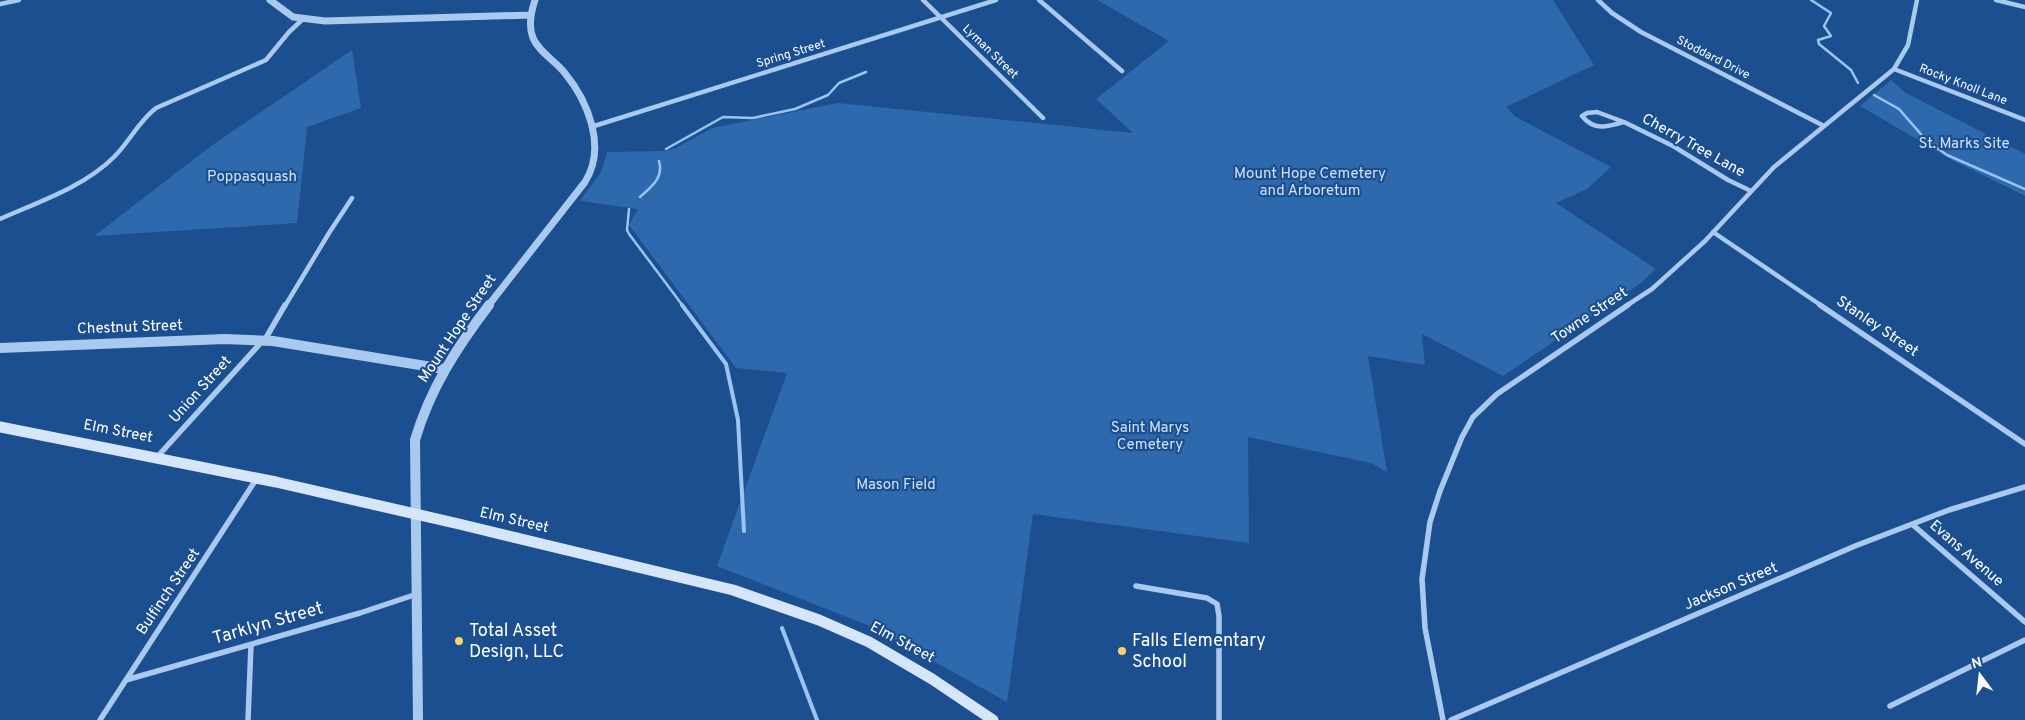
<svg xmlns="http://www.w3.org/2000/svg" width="2025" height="720" viewBox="0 0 2025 720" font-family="Overpass,sans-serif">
<rect width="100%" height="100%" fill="#1b4f8f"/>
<path fill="#2e69ad" d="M1097,0h456l41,65 -88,42 10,10 95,50 -24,22 -31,14 100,66 -15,14 -138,93 -81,-42 3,31 -57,-9 19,116 -16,-9 -123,-26 1,106 -216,-29 -26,188 -137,-76 -153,-60 70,-193 -51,-5 -107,-143 9,-16 -58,-8 21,-29 6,-20 59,-1 10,-3 36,-20 126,-25 295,30 -37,-34 73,-58z
M352,50l9,58 -54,19 -10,96 -203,13 117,-90z
M1891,80l13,12 121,62v42l-71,-35 -94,-55z"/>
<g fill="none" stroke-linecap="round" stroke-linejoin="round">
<path stroke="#9cc4f0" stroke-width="2.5" d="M1811,0l20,13 -7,13 7,10 -13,4 1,4 32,26 7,13
M1874,95l25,14 27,31 21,15 78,34
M666,149l57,-32 30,1 42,-9 33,-14 11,-12 27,-11
M640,197c11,-10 24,-19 19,-36
M629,209l-2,21 2,4 54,72"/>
<path stroke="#9cc4f0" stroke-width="4" d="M682,305l44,59 12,56 6,111
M782,628l35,92"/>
<path stroke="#a9c9ee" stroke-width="4.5" d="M923,0l120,118
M1039,0l83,71
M1598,0l14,13 29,19 183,94
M1996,0l29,7
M0,4l19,-4
M1894,69l131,51
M1597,112l27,10c-17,5 -30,9 -42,-6l5,-3z
M1624,122l49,24 55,34 23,11
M591,127l405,-127
M0,219c38,-17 84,-32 114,-62 16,-16 24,-35 42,-49l110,-48 23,-28 14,-13
M1713,232l109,74
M285,306l44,-73 23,-35
M1626,306l26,-17 53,-48 69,-74 120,-98 14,-24 9,-45"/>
<path stroke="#a9c9ee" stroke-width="5.5" d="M1820,305l205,139
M158,456l109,-120 18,-31
M1913,525l112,97
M1136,586l71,12 10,6 2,12v104
M126,680l234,-67 57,-19
M1890,706l135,-66
M100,720l157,-242
M248,720l3,-75
M1443,720l-18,-92 -3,-49 8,-57 10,-31 22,-54 11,-20 24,-23 131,-89
M1451,720l404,-174 94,-36 76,-23"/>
<path stroke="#a9c9ee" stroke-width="7" d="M270,0l23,17 32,4 206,-6
M488,306l97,-124c22,-35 3,-81 -21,-110 -10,-12 -25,-20 -31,-34 -5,-12 -2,-26 2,-38"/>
<path stroke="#a9c9ee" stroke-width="10" d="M0,348l225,-9 48,2 171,28
M418,720l-3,-280c15,-51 42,-93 74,-135"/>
<path stroke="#d6e6fa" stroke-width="11" d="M0,427l276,55 183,42 274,66 86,30 50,22 63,37 61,41"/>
</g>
<g fill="#ffd166" stroke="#1b4f8f" stroke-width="2">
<circle cx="459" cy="641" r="5"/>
<circle cx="1122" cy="651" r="5"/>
</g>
<g text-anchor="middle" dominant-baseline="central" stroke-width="4.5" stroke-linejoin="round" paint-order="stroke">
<g font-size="12" fill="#fff" stroke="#1b4f8f">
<text transform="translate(990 52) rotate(44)">Lyman Street</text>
<text transform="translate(791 54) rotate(-17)">Spring Street</text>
<text transform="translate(1713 58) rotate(27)">Stoddard Drive</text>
<text transform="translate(1963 85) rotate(21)">Rocky Knoll Lane</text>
</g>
<g font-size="15" fill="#cfe3fa" stroke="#1b4f8f">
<text x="1964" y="144">St. Marks Site</text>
<text x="1310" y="174">Mount Hope Cemetery<tspan x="1310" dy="17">and Arboretum</tspan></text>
<text x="252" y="177">Poppasquash</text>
<text x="1150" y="428">Saint Marys<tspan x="1150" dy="17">Cemetery</tspan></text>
<text x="896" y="485">Mason Field</text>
</g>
<g font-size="15" fill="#fff" stroke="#1b4f8f">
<text transform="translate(1693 146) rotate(29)">Cherry Tree Lane</text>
<text transform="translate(1590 316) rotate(-34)">Towne Street</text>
<text transform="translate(1877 327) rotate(34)">Stanley Street</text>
<text transform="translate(130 328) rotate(-2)">Chestnut Street</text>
<text transform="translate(458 329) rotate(-56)">Mount Hope Street</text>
<text transform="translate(201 390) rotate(-48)">Union Street</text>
<text transform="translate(118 432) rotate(11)">Elm Street</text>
<text transform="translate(514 521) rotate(13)">Elm Street</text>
<text transform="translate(1966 554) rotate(41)">Evans Avenue</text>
<text transform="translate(1731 587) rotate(-23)">Jackson Street</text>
<text transform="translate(169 592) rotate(-56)">Bulfinch Street</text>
<text transform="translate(902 643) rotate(28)">Elm Street</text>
</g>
<g font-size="18" fill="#fff" stroke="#1b4f8f">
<text transform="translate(268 624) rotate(-16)">Tarklyn Street</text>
</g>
<g font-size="18" fill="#fff" stroke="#1b4f8f" text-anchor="start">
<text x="469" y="631">Total Asset<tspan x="469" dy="21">Design, LLC</tspan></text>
<text x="1132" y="641">Falls Elementary<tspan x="1132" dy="21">School</tspan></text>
</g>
</g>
<g transform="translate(1980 675) rotate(345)" stroke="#1b4f8f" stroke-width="4" paint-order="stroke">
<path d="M0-4L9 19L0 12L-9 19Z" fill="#ffffff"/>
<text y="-8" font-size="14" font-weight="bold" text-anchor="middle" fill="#ffffff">N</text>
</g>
</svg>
